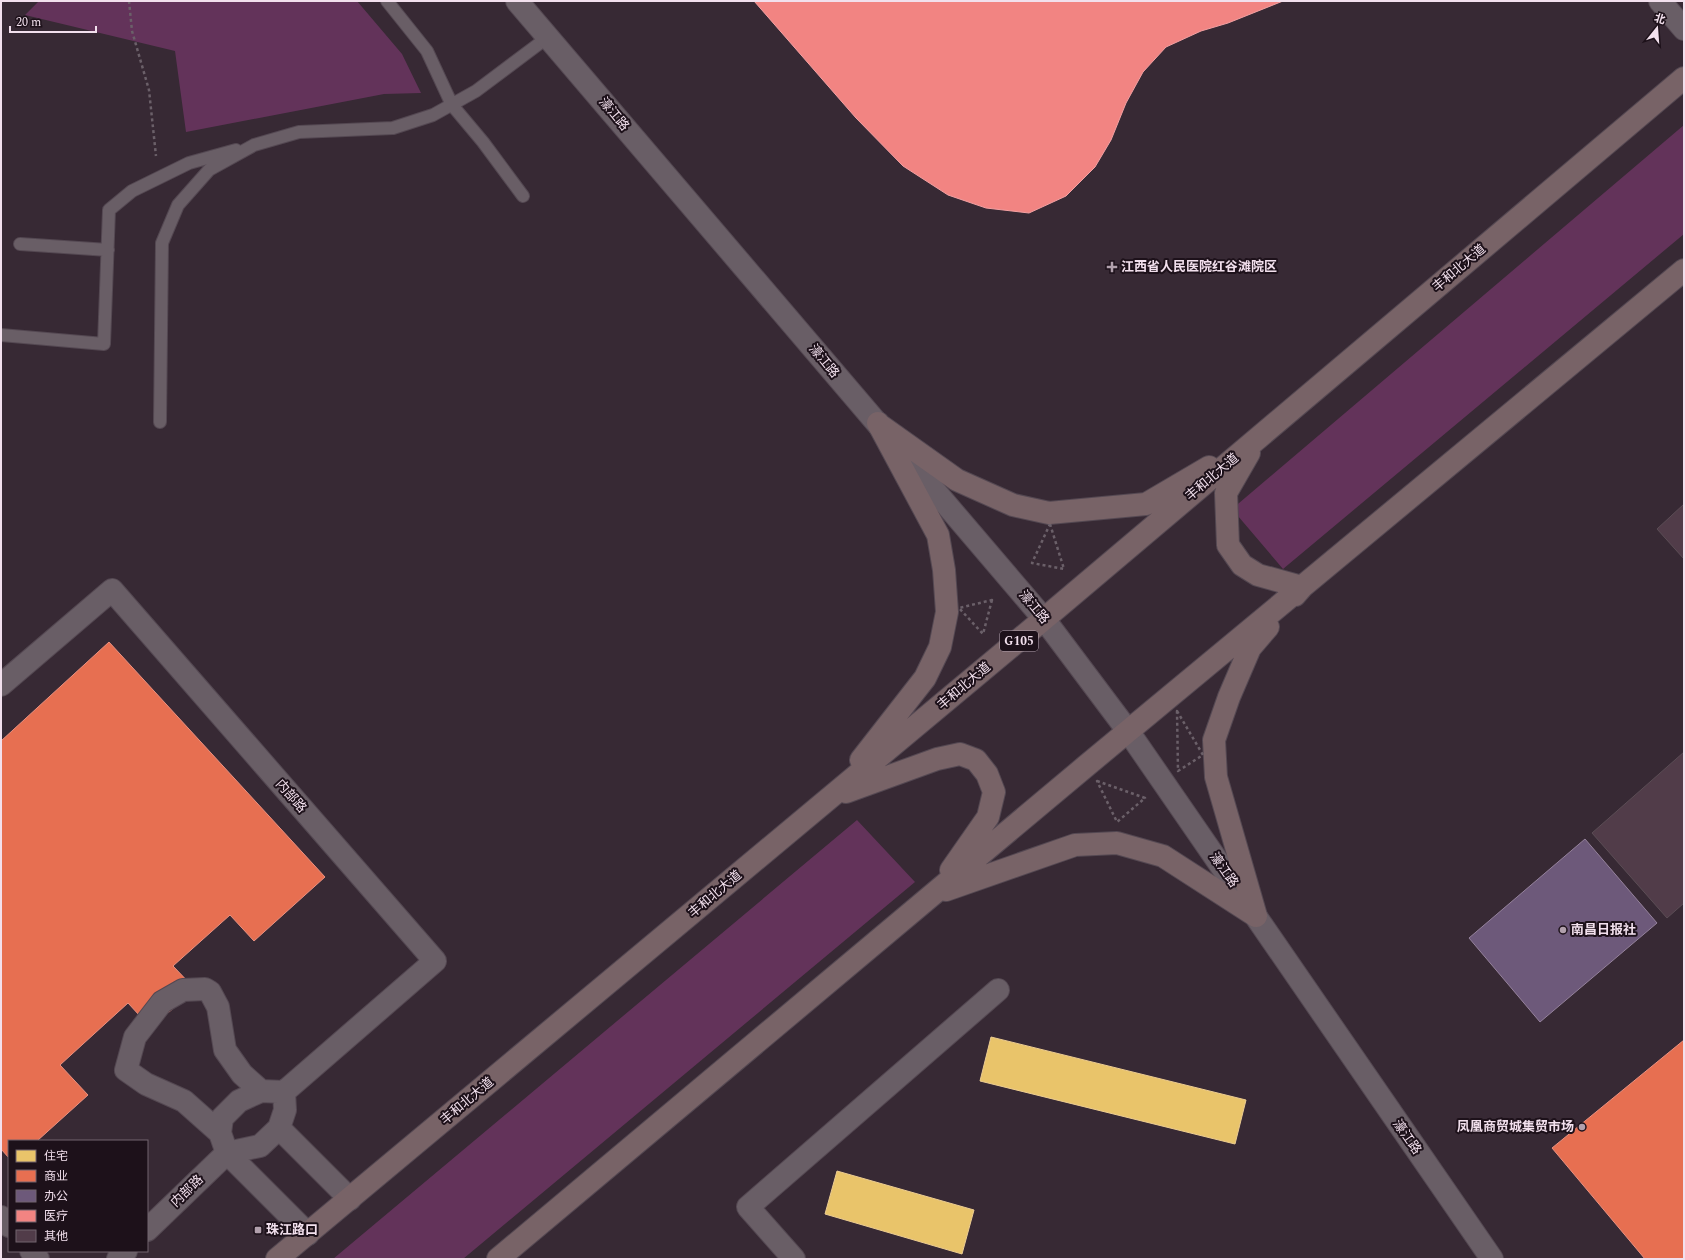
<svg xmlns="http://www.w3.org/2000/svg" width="1685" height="1260" viewBox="0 0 1685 1260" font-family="Spectral,'Noto Sans SC',serif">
<rect width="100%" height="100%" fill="#372934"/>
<path fill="#63335a" d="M39,1h318l45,53 19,39 -37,1 -198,38 -11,-81 -150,-36z
M1684,125v109l-401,335 -51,-60z
M857,820l58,62 -452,377h-130z"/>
<path fill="#e9c46a" stroke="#eccc91" d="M991,1037l255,63 -11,44 -255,-63z
M837,1171l137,39 -12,44 -137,-40z"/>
<path fill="#e76f51" stroke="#ea9180" d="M109,642l216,235 -71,64 -24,-26 -57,51 22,23 -44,39 -23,-25 -68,62 28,30 -51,46h-28v17l-8,-9v-408z
M1684,1040v219h-39l-93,-111z"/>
<path fill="#6d597a" stroke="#95829c" d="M1585,839l72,84 -117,99 -71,-84z"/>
<path fill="#f28482" stroke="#f2a0a2" d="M754,1h529l-55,22 -27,8 -35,16 -23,25 -17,31 -15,37 -16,27 -29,29 -37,17 -43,-5 -38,-13 -45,-29 -47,-48z"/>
<path fill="#513c49" stroke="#5b4d55" d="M1684,504v55l-27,-30z
M1684,752v151l-17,15 -75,-85z"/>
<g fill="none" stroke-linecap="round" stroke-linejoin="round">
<defs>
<path id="lane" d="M387,1l40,50 25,54 31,37 40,54
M20,244l88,6
M1,335l103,9 5,-134 23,-19 57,-28 47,-13
M160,422l2,-179 16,-38 31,-35 45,-25 45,-13 94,-4 40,-13 43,-24 72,-54"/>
<path id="street" d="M1,685l111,-95 323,371 -151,131
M279,1128l71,71
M220,1133l-36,-32 -38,-17 -20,-14 9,-33 27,-35 21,-12 22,-1 5,3 8,15 7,43 17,24 19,17
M1,1217l8,9
M147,1230l80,-77 33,-7 19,-18 6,-18 -1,-18 -23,-1 -22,10 -17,17 -2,15 7,20 81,81
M31,1251l7,8
M118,1259l8,-8
M794,1259l-46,-52 250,-217"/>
<path id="secondary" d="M517,1l527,618 84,112 364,528
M1660,1l24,28"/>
<path id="highway" d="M881,426l76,54 56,25 36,8 97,-9 63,-37
M1249,453l-23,40 2,52 14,20 16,10 44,12 -7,8
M861,760l64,-82 15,-31 7,-35 -3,-42 -6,-35 -60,-112
M846,792l91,-33 23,-5 16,6 11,14 7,18 -6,25 -37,53
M946,890l129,-45 42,-2 46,13 93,60
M1256,916l-40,-139 -2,-37 15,-43 21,-49 18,-21
M277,1259l767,-640 640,-541
M498,1259l588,-493 598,-496"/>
</defs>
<use href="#lane" stroke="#544852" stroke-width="14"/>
<use href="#street" stroke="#544852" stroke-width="24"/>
<use href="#secondary" stroke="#544852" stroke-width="24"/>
<use href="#highway" stroke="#544852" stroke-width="24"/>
<path stroke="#6b6069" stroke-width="2.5" stroke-dasharray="3 3" stroke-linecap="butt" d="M129,1l3,30 17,59 7,66
M1050,524l14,45 -32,-6z
M992,600l-9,34 -24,-26z
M1177,711l26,44 -25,16z
M1097,781l48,17 -28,24z"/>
<use href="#lane" stroke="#695e66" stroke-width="12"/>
<use href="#street" stroke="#695e66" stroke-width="22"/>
<use href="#secondary" stroke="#695e66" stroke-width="22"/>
<use href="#highway" stroke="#786367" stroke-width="22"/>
</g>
<g fill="#b1a0ac" stroke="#1d111a" stroke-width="1.5">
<path d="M1110 261h4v4h4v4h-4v4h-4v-4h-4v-4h4z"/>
<circle cx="1563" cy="930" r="4"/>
<circle cx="1582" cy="1127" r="4"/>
<rect x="254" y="1226" width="8" height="8" rx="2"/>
</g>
<g text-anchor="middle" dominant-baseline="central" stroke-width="4" stroke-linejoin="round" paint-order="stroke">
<rect fill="#1d111a" stroke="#b2a2ae" stroke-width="1" x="1000" y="631" width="38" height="20" rx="3"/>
<g font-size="12" font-weight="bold" fill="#f2e0ed">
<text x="1019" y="641">G105</text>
</g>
<g font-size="13" fill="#f2e0ed" stroke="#1d111a">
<text transform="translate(614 114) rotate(50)">濠江路</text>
<text transform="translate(1459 268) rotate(-40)">丰和北大道</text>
<text transform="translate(824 361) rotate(50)">濠江路</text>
<text transform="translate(1212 477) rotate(-40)">丰和北大道</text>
<text transform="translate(1034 607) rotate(50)">濠江路</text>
<text transform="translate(964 686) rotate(-40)">丰和北大道</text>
<text transform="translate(291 796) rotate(49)">内部路</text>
<text transform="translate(1224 870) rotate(55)">濠江路</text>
<text transform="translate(715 894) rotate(-40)">丰和北大道</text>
<text transform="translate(467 1101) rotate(-40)">丰和北大道</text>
<text transform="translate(1407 1137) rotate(55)">濠江路</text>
<text transform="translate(187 1191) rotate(-44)">内部路</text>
</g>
<g font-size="13" font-weight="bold" fill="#f2e0ed" stroke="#1d111a" text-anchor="start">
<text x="1121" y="267">江西省人民医院红谷滩院区</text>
<text x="1571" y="930">南昌日报社</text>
<text x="1574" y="1127" text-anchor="end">凤凰商贸城集贸市场</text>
<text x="266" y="1230">珠江路口</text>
</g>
</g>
<rect width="1685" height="1260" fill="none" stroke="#f2e0ed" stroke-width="4"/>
<rect x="8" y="1140" width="140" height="112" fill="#1d111a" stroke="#72646e"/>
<rect x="16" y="1150" width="20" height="12" fill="#e9c46a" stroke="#72646e"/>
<text x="44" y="1160" font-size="12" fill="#f2e0ed">住宅</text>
<rect x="16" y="1170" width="20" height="12" fill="#e76f51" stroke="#72646e"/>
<text x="44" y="1180" font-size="12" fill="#f2e0ed">商业</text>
<rect x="16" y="1190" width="20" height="12" fill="#6d597a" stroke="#72646e"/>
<text x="44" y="1200" font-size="12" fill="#f2e0ed">办公</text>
<rect x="16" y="1210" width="20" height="12" fill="#f28482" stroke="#72646e"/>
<text x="44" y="1220" font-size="12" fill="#f2e0ed">医疗</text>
<rect x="16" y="1230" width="20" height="12" fill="#513c49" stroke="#72646e"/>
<text x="44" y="1240" font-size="12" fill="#f2e0ed">其他</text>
<g transform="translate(1657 28) rotate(17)" stroke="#1d111a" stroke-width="3" paint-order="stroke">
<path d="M0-3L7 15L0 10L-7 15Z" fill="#f2e0ed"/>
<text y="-6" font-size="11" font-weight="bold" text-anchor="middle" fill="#f2e0ed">北</text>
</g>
<path d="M10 26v6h86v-6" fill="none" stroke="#f2e0ed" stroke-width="2"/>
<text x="16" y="26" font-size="12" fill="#f2e0ed" stroke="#1d111a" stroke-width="3" paint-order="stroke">20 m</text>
</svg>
